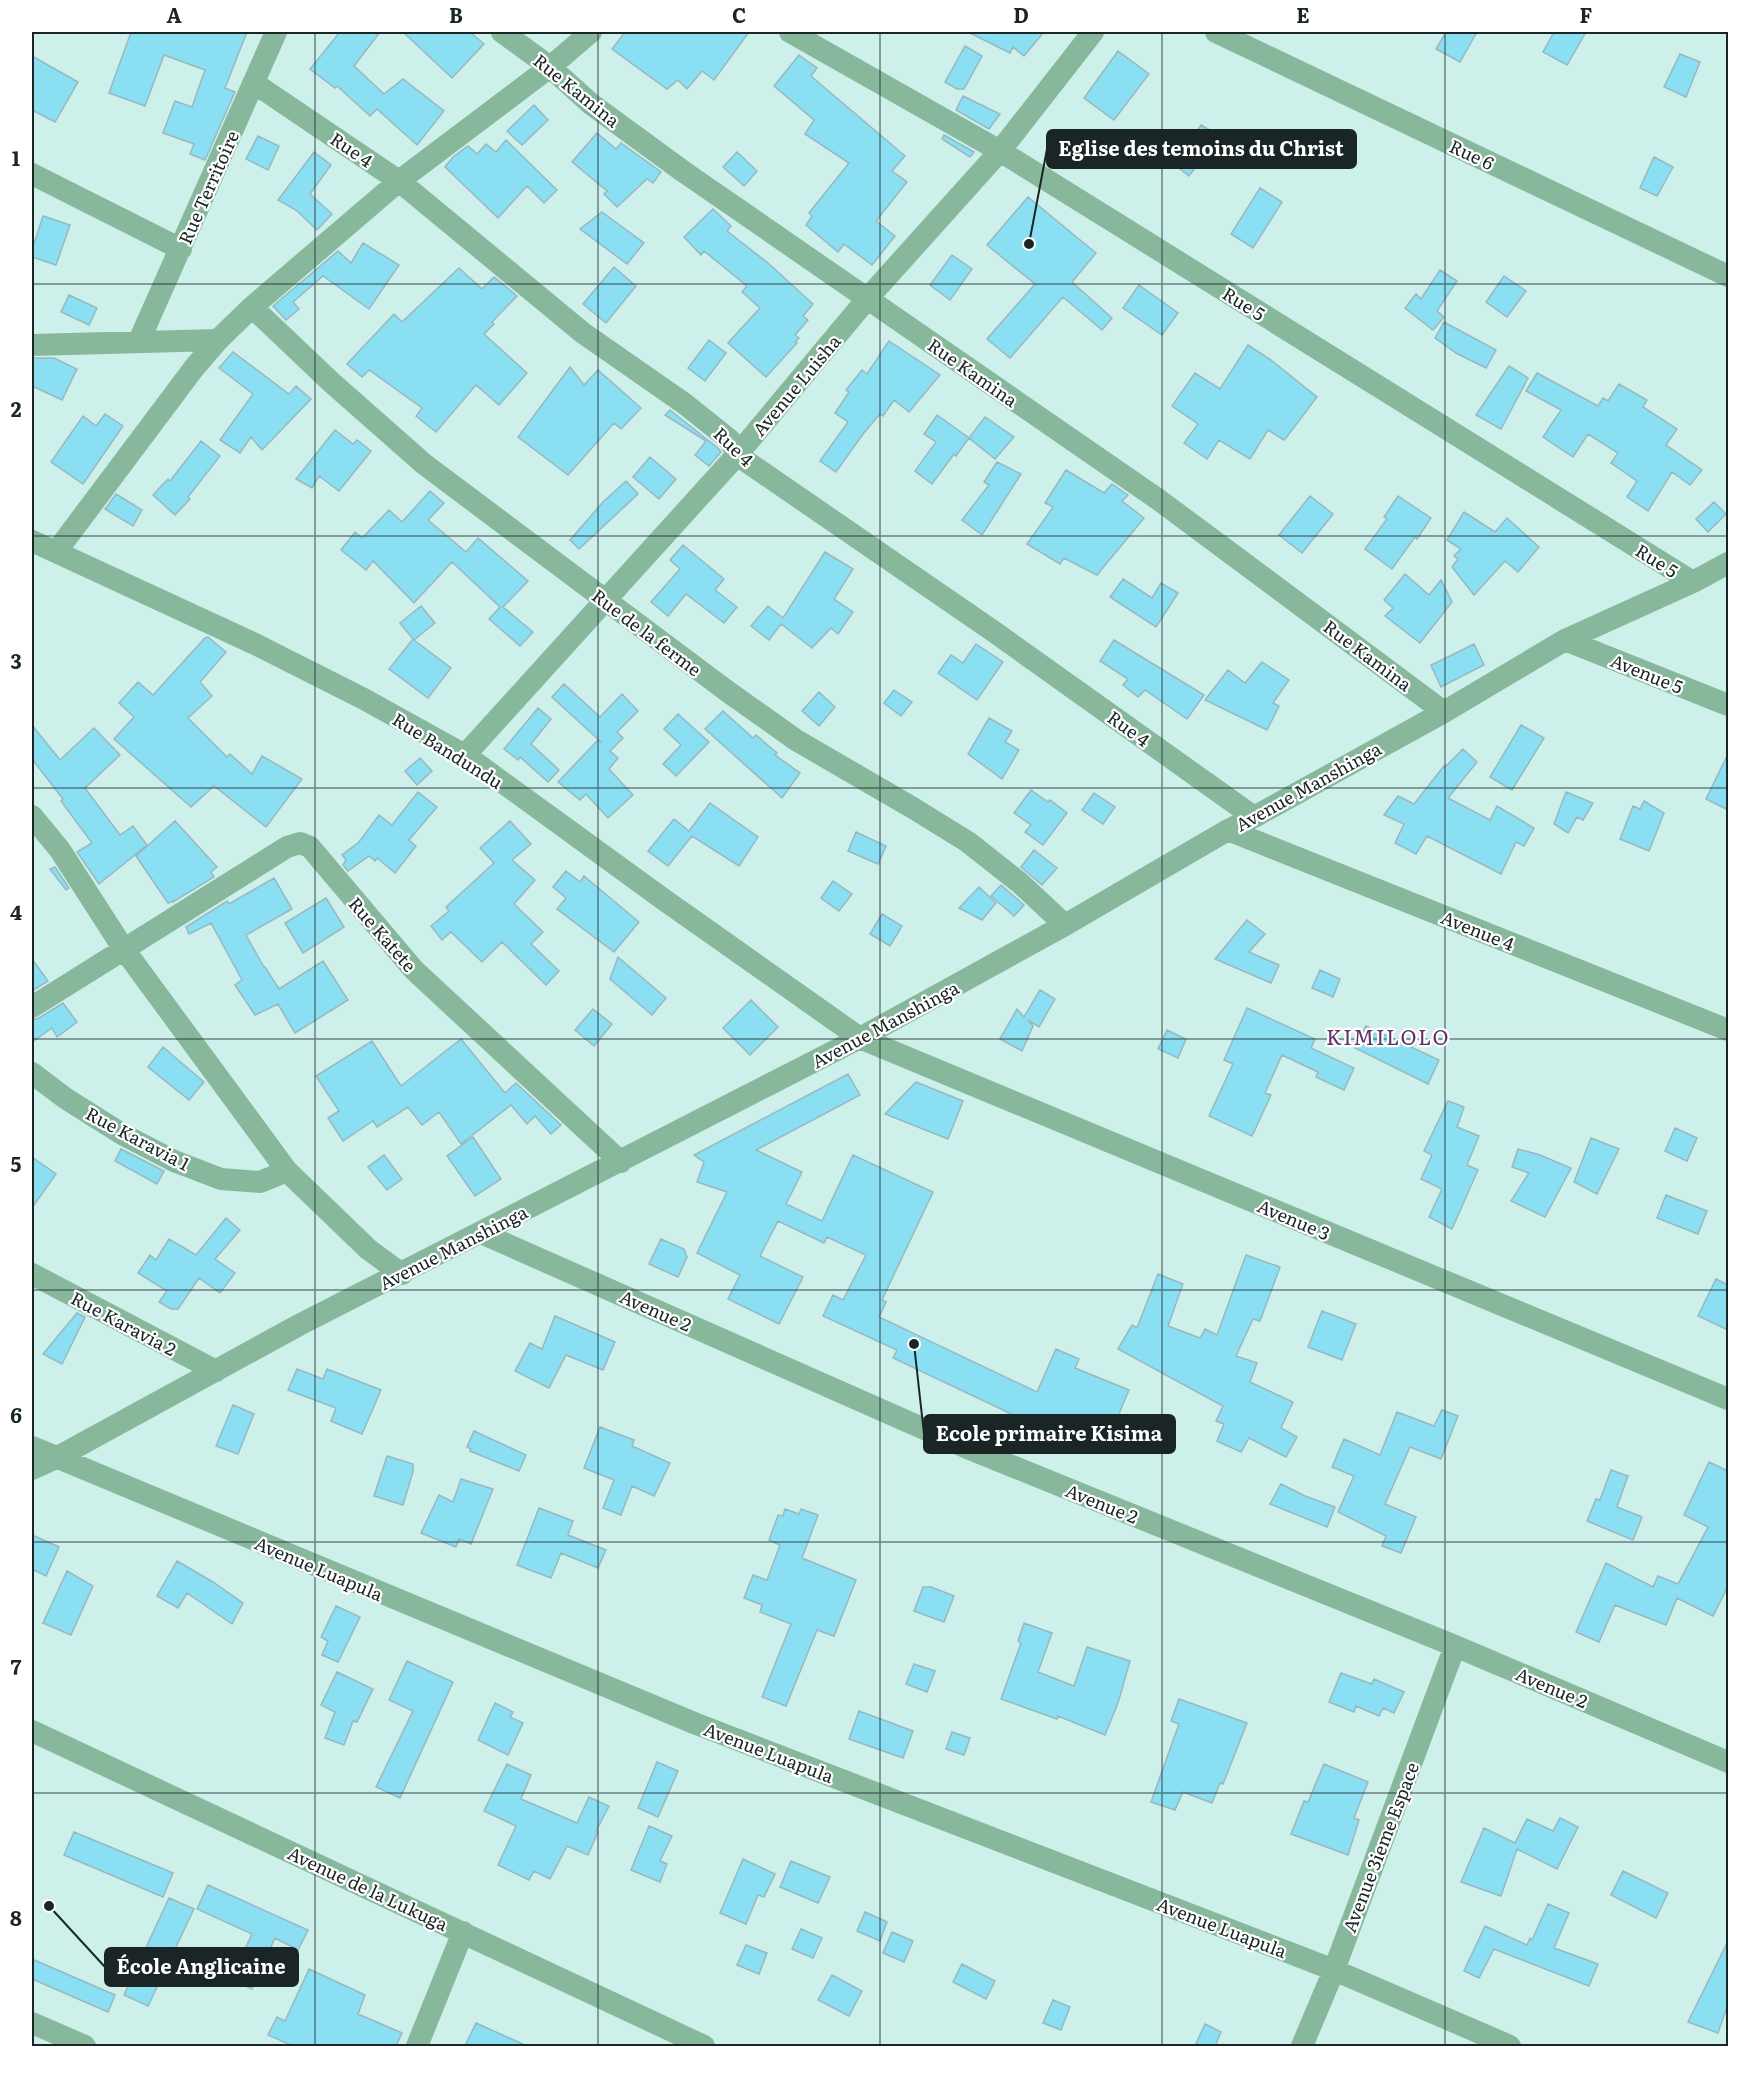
<svg xmlns="http://www.w3.org/2000/svg" width="1760" height="2078" viewBox="0 0 1760 2078" font-family="Literata,serif">
<rect width="100%" height="100%" fill="#cef0eb"/>
<path fill="#8adff2" stroke="#98b8c0" stroke-width="1.5" d="M131,32h116l-22,56 10,4 -30,68 -15,-6 4,-10 -31,-11 12,-32 17,6 13,-37 -41,-15 -19,51 -36,-13z
M340,32h40l-26,34 30,28 19,-15 41,32 -27,34 -40,-36 -7,7 -33,-30 -2,2 -25,-19z
M403,32h67l14,12 -32,34z
M625,32h124l-35,48 -12,-9 -15,18 -9,-9 -11,9 -55,-40z
M968,32h76l-20,24 -11,-9 -3,6z
M1446,32h31l-17,30 -24,-13z
M1554,32h32l-19,33 -24,-13z
M965,46l17,10 -18,33h-7l-12,-7z
M1118,51l31,23 -35,46 -30,-22z
M1680,54l20,8 -14,35 -22,-10z
M799,55l18,13 -6,8 94,80 -13,15 15,11 -31,39 19,15 -23,29 -28,-21 -6,8 -32,-27 6,-9 -3,-3 40,-50 -44,-29 9,-14 -40,-34z
M32,56l46,26 -23,40 -23,-12z
M963,96l37,18 -11,15 -33,-19z
M534,105l14,15 -26,25 -15,-14z
M1201,125l19,11 -31,40 -18,-14 11,-15 3,3z
M597,133l19,16 5,-6 40,29 -8,11 -6,-4 -30,28 -13,-13 3,-3 -35,-29z
M944,135l30,17 -4,5 -28,-18z
M258,136l21,10 -11,24 -22,-11z
M506,140l51,50 -13,13 -17,-17 -29,32 -53,-51 8,-10 15,-11 9,8 9,-10 10,8z
M314,152l17,13 -21,29 22,20 -15,16 -21,-20 -18,-10z
M737,152l20,19 -13,15 -21,-19z
M1654,157l19,10 -16,29 -17,-8z
M1260,188l22,14 -29,46 -22,-14z
M1028,197l68,56 -24,29 40,36 -10,12 -39,-33 -53,61 -23,-19 48,-55 -48,-39z
M713,209l18,17 -4,5 41,32 45,41 -10,12 5,4 -13,15 4,3 -4,4 2,1 -31,34 -38,-34 32,-35 -18,-16 5,-6 -43,-35 -3,4 -17,-18z
M602,212l42,31 -17,21 -47,-35z
M43,216l27,9 -14,40 -24,-8v-7z
M363,243l36,22 -30,44 -46,-33 -30,26 6,7 -13,11 -13,-14 65,-55 13,12z
M952,255l20,14 -22,31 -20,-15z
M614,267l22,19 -30,37 -23,-19z
M459,268l23,21 12,-12 23,19 -25,26 2,2 -10,10 43,39 -28,32 -23,-20 -40,47 -20,-16 6,-8 -53,-38 -7,7 -15,-13 47,-50 8,8z
M1440,270l17,11 -20,30 7,6 -11,13 -28,-22 11,-14 5,5z
M1504,276l22,15 -19,26 -21,-15z
M1139,285l39,28 -16,22 -39,-27z
M69,295l28,13 -8,17 -28,-13z
M1444,322l52,28 -10,18 -30,-15 -21,-15z
M709,340l17,13 -21,28 -17,-13z
M889,341l51,34 -31,37 -15,-12 -11,16 -3,-2 -17,20 -27,38 -16,-11 28,-39 -13,-9 14,-21 -3,-2 16,-20 5,4z
M1248,345l23,15 46,37 -31,41 -2,2 -16,-10 -18,29 -31,-19 -12,19 -23,-16 14,-19 -26,-18 23,-33 25,16z
M233,352l56,42 7,-8 15,13 -49,51 -11,-13 -11,16 -20,-13 33,-46 -34,-26z
M32,358h22l23,11 -15,31 -30,-14z
M1509,366l19,12 -27,51 -25,-14z
M570,367l14,18 14,-15 43,38 -20,21 -7,-6 -46,52 -50,-38z
M1537,373l61,33 5,-8 5,3 11,-17 28,16 -4,7 34,22 -11,16 36,25 -12,15 -18,-13 -24,39 -21,-14 10,-16 -26,-18 7,-10 -30,-19 -15,23 -30,-20 18,-27 -35,-19z
M670,410l49,39 2,3 -12,14 -14,-11 11,-14 -41,-26z
M105,414l18,12 -40,58 -32,-22 32,-46 13,10z
M937,415l32,23 -13,18 -2,-2 -22,30 -17,-13 21,-29 -12,-8z
M985,417l29,20 -19,22 -26,-21z
M335,430l18,14 4,-4 14,11 -32,40 -20,-15 -7,12 -16,-9z
M201,441l19,15 -32,41 2,2 -15,16 -22,-20 15,-16 2,2z
M650,457l26,22 -17,20 -26,-22z
M997,462l24,12 -39,61 -20,-15 27,-35 -5,-3z
M1066,470l38,23 8,-9 16,11 -6,6 22,17 -47,57 -33,-17 -4,6 -33,-20 26,-37 -8,-4z
M626,481l12,13 -59,55 -9,-9 33,-38z
M430,491l14,12 -16,17 38,32 12,-14 50,43 -25,26 30,25 -13,14 -31,-27 11,-12 -48,-45 -38,41 -41,-42 -7,9 -25,-20 14,-18 7,6 27,-28 13,12z
M116,494l26,16 -9,16 -28,-17z
M1310,496l23,18 -31,39 -23,-18z
M1398,496l33,22 -14,21 -2,-2 -23,32 -27,-20 22,-30 -3,-2z
M1714,502l12,12 -18,18 -12,-13z
M1464,512l31,20 12,-14 32,29 -21,25 -13,-11 -31,34 -22,-28 6,-8 -4,-3 7,-7 -14,-9z
M683,545l41,34 -9,11 22,17 -13,16 -38,-29 -18,22 -17,-14 29,-33 -10,-9z
M825,552l28,17 -19,30 19,13 -15,22 -7,-6 -19,20 -31,-24 -12,16 -18,-14 17,-20 15,12z
M1405,574l24,21 12,-15 11,22 -32,41 -35,-27 8,-8 -9,-8z
M1123,579l29,19 9,-15 17,10 -22,34 -46,-30z
M421,606l14,17 -21,17 37,28 -23,30 -39,-29 24,-30 -13,-16z
M208,637l18,15 -26,30 12,14 -24,22 39,39 3,-3 22,20 10,-18 40,23 -36,48 -52,-41 -23,21 -77,-68 20,-22 -15,-14 19,-21 15,13 52,-57z
M1114,640l90,55 -17,24 -42,-29 -7,7 -15,-12 5,-6 -28,-18z
M976,644l27,18 -26,38 -39,-27 13,-18 12,8z
M1474,644l10,21 -43,22 -10,-22z
M1262,662l27,18 -16,23 6,3 -12,24 -62,-30 23,-30 17,13z
M564,684l36,33 22,-23 16,17 -21,21 6,6 -13,13 8,7 -9,11 24,26 -25,23 -22,-24 -6,6 -22,-18 40,-42 4,3 -50,-46z
M894,690l18,12 -11,14 -17,-13z
M819,692l16,15 -16,19 -17,-15z
M538,708l13,11 -20,25 28,26 -11,12 -28,-25 -2,3 -14,-11z
M723,711l30,27 3,-3 21,18 -2,2 25,18 -18,25 -77,-69z
M678,714l31,28 -33,34 -13,-12 18,-19 -17,-16z
M989,718l23,13 -7,11 14,8 -17,29 -34,-25z
M32,725l28,35 34,-32 26,27 -35,33 35,47 13,-9 14,19 -48,39 -22,-32 15,-9 -31,-42 2,-2 -31,-40z
M1521,725l23,13 -32,52 -22,-13z
M1463,749l14,13 -29,36 42,22 7,-14 37,22 -10,18 -8,-4 -15,32 -74,-38 -11,18 -21,-11 9,-19 -20,-9 14,-19 16,8 30,-38 1,1z
M1728,754v56l-22,-11z
M420,758l12,13 -15,14 -12,-14z
M1031,790l17,12 2,-2 17,13 -24,32 -18,-13 6,-7 -17,-12z
M418,792l19,15 -28,33 7,6 -21,27 -18,-15 -2,3 -6,-5 -21,15 -5,-6 3,-5 -4,-5 17,-13 20,-27 13,10z
M1566,792l27,11 -10,17 -6,-3 -9,16 -14,-9z
M1094,793l21,14 -12,17 -21,-14z
M1644,801l20,12 -15,38 -29,-12 13,-33 7,3z
M710,803l48,34 -19,29 -47,-30 -24,30 -20,-15 26,-32 15,12z
M175,821l42,46 -6,5 3,5 -41,25v-1l-5,2 -32,-47z
M510,821l21,23 -19,16 23,20 -21,24 29,28 -12,12 28,27 -13,14 -44,-43 -20,20 -31,-30 -9,8 -11,-14 18,-15 -3,-4 48,-44 -14,-15z
M856,832l30,14 -8,18 -30,-13z
M1034,850l23,18 -15,17 -21,-18z
M55,867l14,21 -3,2 -16,-21z
M566,871l14,11 4,-6 55,46 -25,30 -57,-43 9,-11 -13,-11z
M274,878l18,31 -46,26 18,32h1l14,22 44,-28 25,39 -53,33 -17,-29 -23,11 -20,-30 7,-5 -31,-57 -22,11 -3,-7 41,-26 2,3z
M833,881l19,13 -13,17 -18,-13z
M1001,885l23,20 -10,11 -23,-20z
M979,887l17,16 -14,17 -23,-12z
M326,898l18,29 -41,26 -18,-30z
M882,914l20,12 -12,20 -20,-12z
M1247,920l18,14 -16,18 30,13 -8,18 -56,-24z
M618,957l48,41 -14,17 -42,-36z
M32,959l16,22 -16,10z
M1320,970l20,9 -7,18 -21,-9z
M1040,990l15,9 -16,28 -11,-7 5,6 -11,25 -22,-12 17,-30 7,8z
M751,1000l27,27 -28,28 -27,-27z
M63,1003l14,19 -20,15 -5,-9 -20,14v-22l7,-2z
M1247,1008l68,31 -4,9 43,20 -10,22 -28,-13 2,-5 -36,-17 -17,38 6,2 -19,41 -43,-20 24,-52 -9,-4z
M593,1009l19,15 -18,22 -19,-16z
M1366,1026l73,34 -11,24 -73,-36z
M1167,1030l19,9 -8,19 -20,-9z
M461,1039l44,54 11,-10 45,42 -10,9 -16,-18 -8,8 -16,-19 -50,39 -22,-32 -17,13 -14,-18 -31,20 -4,-6 -30,20 -15,-23 11,-7 -23,-35 56,-35 29,45z
M163,1047l41,35 -15,18 -41,-33z
M848,1074l12,21 -104,55 46,22 -16,32 36,17 31,-66 80,37 -51,108 4,2 -7,15 158,75 19,-43 23,10 -4,9 54,22 -21,50 -55,-22 -7,16 -23,-10 1,-4 -131,-62 4,-8 -74,-34 10,-21 10,5 23,-45 -39,-18 -3,6 -46,-22 -18,35 43,21 -24,47 -51,-25 12,-24 -43,-22 30,-61 -30,-10 7,-20 -10,-7z
M916,1082l47,19 -15,38 -63,-25z
M1448,1101l16,6 -7,20 22,9 -12,29 11,5 -26,59 -23,-12 13,-28 -21,-10 11,-24 -8,-4z
M1675,1128l22,10 -10,23 -22,-10z
M473,1137l28,42 -26,17 -28,-40z
M1591,1138l28,11 -22,45 -23,-12z
M121,1149l43,22 -7,13 -42,-23z
M1518,1149l22,6 31,13 -26,49 -34,-16 18,-28 -17,-6z
M384,1155l18,24 -15,11 -19,-23z
M32,1157l24,17 -24,34z
M1666,1195l41,16 -9,23 -41,-16z
M226,1218l14,12 -25,29 20,14 -15,20 -21,-15 -21,31h-7l-12,-7 8,-11 -29,-18 12,-18 6,5 13,-21 27,16z
M661,1239l23,10 3,8 -9,20 -29,-13z
M1246,1255l34,12 -20,54 -7,-2 -17,37 21,7 -7,19 43,20 -12,26 16,9 -11,20 -37,-19 -8,14 -24,-11 7,-17 -8,-3 7,-15 -105,-57 14,-24 5,3 21,-54 25,10 -15,42 32,12 5,-9 12,6z
M1716,1279l12,6v45l-30,-14z
M1322,1311l34,13 -14,36 -34,-13z
M77,1313l8,4 -23,47 -19,-10z
M555,1316l60,26 -12,28 -37,-15 -17,33 -34,-17 15,-28 12,6z
M297,1369l26,10 4,-10 54,21 -19,44 -31,-13 5,-13 -48,-18z
M233,1405l21,9 -16,40 -22,-8z
M1442,1410l16,6 -17,43 -31,-12 -25,57 31,13 -15,36 -19,-7 4,-10 -48,-24 16,-36 -22,-9 12,-28 36,16 17,-43 37,14z
M600,1427l34,13 -2,6 38,17 -16,33 -22,-10 -11,29 -18,-7 11,-28 -30,-12z
M474,1431l52,24 -7,16 -49,-20 1,-2 -4,-2z
M387,1456l26,8v8l-10,33 -29,-9z
M1709,1462l19,9v115l-15,30 -36,-18 -11,27 -51,-20 -16,37 -23,-10 30,-69 47,24 5,-11 20,8 30,-57 -24,-12z
M1611,1470l17,6 -11,31 25,10 -9,23 -46,-19 9,-22 4,1z
M461,1479l32,10 -22,55 -12,-5 -3,8 -35,-14 18,-38 14,7z
M1281,1484l24,12 30,11 -8,20 -57,-23z
M539,1508l34,13 -5,14 38,15 -8,18 -37,-15 -10,25 -34,-13z
M785,1509l14,5 2,-5 17,6 -16,43 54,22 -22,56 -17,-6 -31,76 -24,-9 29,-73 -31,-12 2,-7 -18,-7 9,-23 14,5 13,-35 -11,-5 9,-25 5,1z
M32,1535l27,12 -13,29 -14,-7z
M177,1561l36,21 30,21 -11,21 -45,-31 -9,15 -21,-12z
M67,1571l26,15 -22,49 -28,-12z
M923,1587h8l23,9 -10,26 -30,-11z
M336,1606l24,11 -22,45 -16,-7 6,-14 -7,-4z
M1024,1623l28,10 -14,39 36,14 13,-39 43,14 -12,42 -13,32 -47,-19 -1,3 -56,-20 20,-56 -3,-2z
M407,1661l46,21 -53,116 -24,-11 37,-76 -24,-11z
M914,1664l21,7 -8,21 -21,-8z
M337,1672l36,17 -16,33 -4,-1 -9,24 -19,-7 10,-26 -14,-7z
M1341,1673l31,11 2,-5 30,13 -10,21 -11,-5 -4,8 -23,-10 -2,6 -25,-10z
M1179,1699l68,24 -24,61 -3,-1 -8,20 -29,-11 -8,18 -24,-8 28,-78 -8,-3z
M495,1703l18,9 -3,5 13,6 -15,32 -30,-15z
M859,1711l54,20 -10,27 -54,-19z
M952,1732l18,6 -6,17 -18,-6z
M657,1762l21,9 -20,46 -20,-9z
M507,1764l24,11 -10,24 56,24 12,-26 20,9 -13,25 2,1 -10,23 -21,-9 -17,33 -16,-8 -5,9 -31,-15 18,-39 -32,-15z
M1324,1764l44,18 -14,36 5,2 -11,35 -57,-21 13,-33 4,1z
M1560,1818l18,9 -21,42 -40,-20 -16,47 -40,-14 23,-54 31,15 12,-24 26,12z
M649,1826l23,10 -12,25 7,3 -7,18 -29,-12z
M74,1832l99,41 -10,24 -99,-42z
M743,1859l32,15 -11,23 -6,-2 -12,29 -26,-11z
M791,1861l39,16 -12,26 -38,-16z
M1623,1871l45,22 -12,25 -45,-23z
M208,1885l100,45 -10,20 -23,-12 -23,51 -21,-10 21,-45 -55,-25z
M169,1898l25,11 -46,97 -24,-11z
M1548,1904l21,9 -15,35 44,16 -9,22 -95,-37 -15,29 -15,-7 21,-45 42,19 3,-7 2,2z
M865,1912l22,10 -7,19 -23,-10z
M801,1929l21,9 -9,20 -21,-9z
M892,1932l21,9 -9,21 -21,-9z
M1728,1941v63l-10,29 -30,-11z
M746,1945l21,8 -8,21 -22,-9z
M32,1959l83,36 -7,17 -76,-33z
M962,1964l33,17 -9,18 -33,-17z
M309,1969l56,26 -7,19 44,19 -6,13h-103l-25,-11 9,-18 8,4z
M832,1975l30,16 -13,25 -31,-16z
M1053,2000l17,7 -9,23 -18,-7z
M476,2023l51,23h-62z
M1205,2024l16,8 -6,14h-20z"/>
<g fill="none" stroke-linecap="round" stroke-linejoin="round">
<path stroke="#87b89c" stroke-width="22" d="M502,32l48,35 41,37 93,68 475,328 285,212
M790,32l210,119 693,431
M1216,32l512,244
M254,83l145,98 184,152 102,71 45,36 7,15 256,176 261,186
M32,174l149,75
M252,307l79,75 93,82 303,227 69,49 117,68 55,34 52,41 45,42
M139,341l137,-309
M32,345l186,-5
M32,541l223,103 109,55 101,56 198,144 197,139 868,361
M56,552l138,-184 24,-28 34,-33 147,-126 151,-114 41,-35
M1565,640l163,65
M465,755l272,-300 130,-156 133,-148 93,-119
M32,816l28,34 63,98 164,223 81,78 34,25
M1228,830l500,200
M32,1007l255,-160 13,-4 10,4 104,123 207,192
M32,1073l33,25 57,36 52,27 47,18 39,3 27,-11
M481,1233l484,214 490,199 273,116
M32,1274l184,97
M32,1447l662,276 640,247 176,76
M32,1469l24,-11 243,-133 561,-287 205,-113 163,-95 26,-13 190,-105 121,-72 128,-58 35,-19
M32,1731l672,315
M32,2023l53,23
M417,2046l46,-114
M1302,2046l32,-76 121,-324"/>
</g>
<path fill="none" stroke="#192625" stroke-width="1.5" stroke-opacity="0.55" d="M315,32v2014M598,32v2014M880,32v2014M1162,32v2014M1445,32v2014M32,284h1696M32,536h1696M32,788h1696M32,1039h1696M32,1290h1696M32,1542h1696M32,1793h1696"/>
<g text-anchor="middle" dominant-baseline="central" stroke-width="4.5" stroke-linejoin="round" paint-order="stroke">
<g font-size="18" fill="#192625" stroke="#fff">
<text transform="translate(577 90) rotate(39)">Rue Kamina</text>
<text transform="translate(352 149) rotate(34)">Rue 4</text>
<text transform="translate(1472 154) rotate(25)">Rue 6</text>
<text transform="translate(208 187) rotate(-66)">Rue Territoire</text>
<text transform="translate(1244 303) rotate(32)">Rue 5</text>
<text transform="translate(973 372) rotate(35)">Rue Kamina</text>
<text transform="translate(796 385) rotate(-50)">Avenue Luisha</text>
<text transform="translate(734 446) rotate(44)">Rue 4</text>
<text transform="translate(1657 560) rotate(32)">Rue 5</text>
<text transform="translate(647 632) rotate(37)">Rue de la ferme</text>
<text transform="translate(1368 655) rotate(37)">Rue Kamina</text>
<text transform="translate(1647 673) rotate(22)">Avenue 5</text>
<text transform="translate(1129 728) rotate(36)">Rue 4</text>
<text transform="translate(448 750) rotate(32)">Rue Bandundu</text>
<text transform="translate(1308 786) rotate(-29)">Avenue Manshinga</text>
<text transform="translate(1478 930) rotate(22)">Avenue 4</text>
<text transform="translate(383 934) rotate(49)">Rue Katete</text>
<text transform="translate(885 1024) rotate(-28)">Avenue Manshinga</text>
<text transform="translate(138 1138) rotate(28)">Rue Karavia 1</text>
<text transform="translate(1294 1219) rotate(23)">Avenue 3</text>
<text transform="translate(453 1247) rotate(-27)">Avenue Manshinga</text>
<text transform="translate(656 1310) rotate(24)">Avenue 2</text>
<text transform="translate(124 1323) rotate(28)">Rue Karavia 2</text>
<text transform="translate(1102 1503) rotate(22)">Avenue 2</text>
<text transform="translate(319 1568) rotate(23)">Avenue Luapula</text>
<text transform="translate(1552 1687) rotate(23)">Avenue 2</text>
<text transform="translate(769 1752) rotate(21)">Avenue Luapula</text>
<text transform="translate(1380 1847) rotate(-69)">Avenue 3ieme Espace</text>
<text transform="translate(368 1888) rotate(25)">Avenue de la Lukuga</text>
<text transform="translate(1222 1927) rotate(21)">Avenue Luapula</text>
</g>
<g font-size="21" letter-spacing="1.5" fill="#603468" stroke="#fff">
<text x="1388" y="1035">KIMILOLO</text>
</g>
</g>
<path fill="none" stroke="#192625" stroke-width="2" d="M1029 244L1047 149M914 1344L924 1434M49 1906L105 1967"/>
<g fill="#192625" stroke="#fff" stroke-width="2">
<circle cx="1029" cy="244" r="6"/>
<circle cx="914" cy="1344" r="6"/>
<circle cx="49" cy="1906" r="6"/>
</g>
<g fill="#192625" stroke="#192625" stroke-width="2">
<rect x="1047" y="130" width="309" height="38" rx="6"/>
<rect x="924" y="1415" width="251" height="38" rx="6"/>
<rect x="105" y="1948" width="193" height="38" rx="6"/>
</g>
<g font-size="20" text-anchor="middle" font-weight="bold" fill="#fff">
<text x="1201" y="156">Eglise des temoins du Christ</text>
<text x="1049" y="1441">Ecole primaire Kisima</text>
<text x="201" y="1974">École Anglicaine</text>
</g>
<rect width="1760" height="2078" fill="none" stroke="#ffffff" stroke-width="66"/>
<rect x="33" y="33" width="1694" height="2012" fill="none" stroke="#192625" stroke-width="2"/>
<g font-size="20" text-anchor="middle" font-weight="bold" fill="#192625">
<text x="174" y="23">A</text>
<text x="456" y="23">B</text>
<text x="739" y="23">C</text>
<text x="1021" y="23">D</text>
<text x="1303" y="23">E</text>
<text x="1586" y="23">F</text>
<text x="16" y="166">1</text>
<text x="16" y="417">2</text>
<text x="16" y="669">3</text>
<text x="16" y="920">4</text>
<text x="16" y="1172">5</text>
<text x="16" y="1423">6</text>
<text x="16" y="1675">7</text>
<text x="16" y="1926">8</text>
</g>
</svg>
